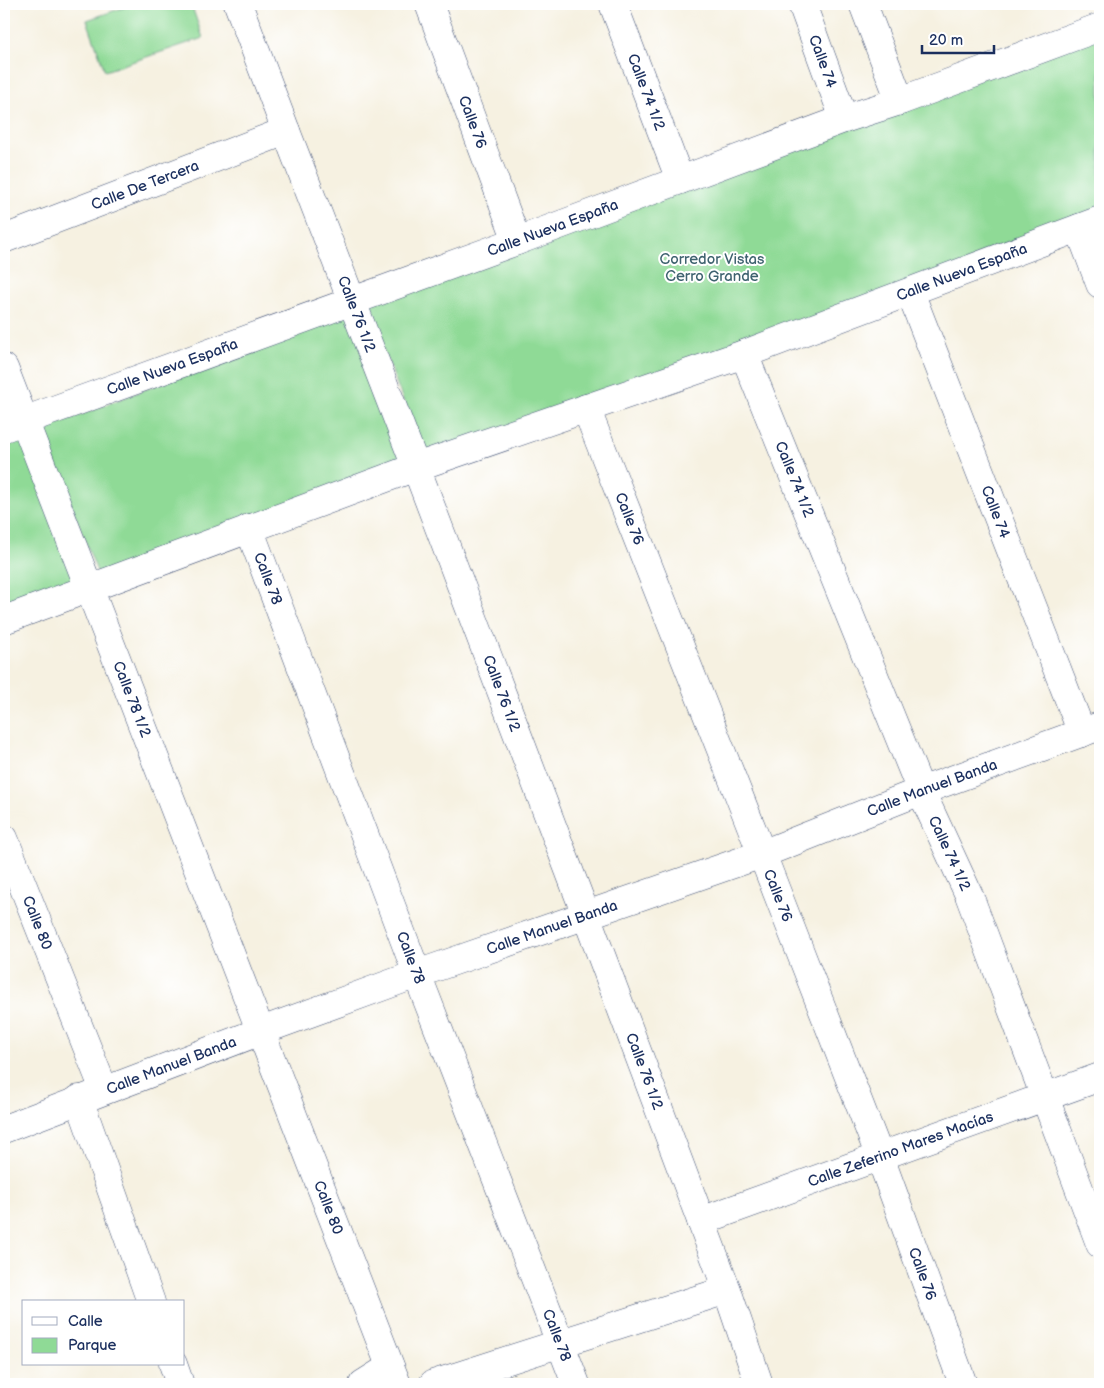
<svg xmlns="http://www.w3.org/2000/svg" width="1104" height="1388" viewBox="0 0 1104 1388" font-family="'Balsamiq Sans',sans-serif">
<rect width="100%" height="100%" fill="#fff"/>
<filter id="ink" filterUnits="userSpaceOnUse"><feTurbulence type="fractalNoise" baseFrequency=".02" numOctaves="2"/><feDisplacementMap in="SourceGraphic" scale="10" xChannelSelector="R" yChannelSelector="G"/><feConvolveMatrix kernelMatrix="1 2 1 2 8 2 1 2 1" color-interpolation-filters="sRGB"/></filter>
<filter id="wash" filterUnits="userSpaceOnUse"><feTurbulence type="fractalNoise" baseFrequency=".0096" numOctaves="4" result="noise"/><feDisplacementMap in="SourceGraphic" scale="20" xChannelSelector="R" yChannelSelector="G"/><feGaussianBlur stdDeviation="1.12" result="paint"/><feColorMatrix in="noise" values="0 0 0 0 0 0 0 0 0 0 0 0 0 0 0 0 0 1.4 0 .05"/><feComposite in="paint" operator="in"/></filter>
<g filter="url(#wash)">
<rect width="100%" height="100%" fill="#f6f1e1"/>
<path fill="#8fda96" stroke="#55847a" d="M134,4h57l12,34 -98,33 -18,-51z
M1100,34v183l-674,242 -61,-157z
M349,309l59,154 -310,111 -56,-144z
M37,431l56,144 -89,37v-170z"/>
</g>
<g filter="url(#ink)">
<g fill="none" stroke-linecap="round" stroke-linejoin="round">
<defs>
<g id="minor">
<path id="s1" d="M238,4l48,127 130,336 170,448 141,375 32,94"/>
<path id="s2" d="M429,4l88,237"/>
<path id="s3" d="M613,4l67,176"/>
<path id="s4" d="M802,4l42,115"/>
<path d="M863,4l37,97"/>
<path d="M1079,228l21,56"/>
<path id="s5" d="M4,239l282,-108"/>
<path id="s6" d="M910,292l172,441"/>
<path id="s7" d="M744,354l177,437 48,104 131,349"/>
<path id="s8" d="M4,368l393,1016"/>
<path id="s9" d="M586,408l176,446 118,303 83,227"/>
<path id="s10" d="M4,428l513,-187 327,-122 56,-18 200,-74"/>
<path id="s11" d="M249,528l168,446 159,410"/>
<path id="s12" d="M4,620l412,-153 328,-113 356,-134"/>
<path id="s13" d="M4,838l100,252"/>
<path d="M79,1099l72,203"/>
<path id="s14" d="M4,1129l257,-98 156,-57 345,-120 159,-63 179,-65"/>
<path id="s15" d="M701,1221l399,-144"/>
<path d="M173,1364l7,20"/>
<path d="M363,1384l27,-17"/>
<path d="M433,1384l294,-94"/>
</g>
</defs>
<use href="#minor" stroke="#3c4c72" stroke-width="29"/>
<use href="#minor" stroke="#fff" stroke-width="28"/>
</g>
</g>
<g text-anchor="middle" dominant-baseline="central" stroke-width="4" stroke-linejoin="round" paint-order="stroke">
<g font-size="15" fill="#1b2f5e" stroke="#fff">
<text stroke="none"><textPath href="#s4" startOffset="61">Calle 74</textPath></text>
<text stroke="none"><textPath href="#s3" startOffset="94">Calle 74 1/2</textPath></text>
<text stroke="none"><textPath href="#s2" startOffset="126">Calle 76</textPath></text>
<text stroke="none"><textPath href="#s5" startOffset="151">Calle De Tercera</textPath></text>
<text stroke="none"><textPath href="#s10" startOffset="584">Calle Nueva España</textPath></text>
<text stroke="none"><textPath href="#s12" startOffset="1019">Calle Nueva España</textPath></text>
<text stroke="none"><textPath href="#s1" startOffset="332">Calle 76 1/2</textPath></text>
<text stroke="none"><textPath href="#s10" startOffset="179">Calle Nueva España</textPath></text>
<text stroke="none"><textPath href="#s7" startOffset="135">Calle 74 1/2</textPath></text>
<text stroke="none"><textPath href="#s6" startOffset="236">Calle 74</textPath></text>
<text stroke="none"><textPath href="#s9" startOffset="119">Calle 76</textPath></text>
<text stroke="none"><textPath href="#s11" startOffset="54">Calle 78</textPath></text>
<text stroke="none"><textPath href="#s1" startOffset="738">Calle 76 1/2</textPath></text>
<text stroke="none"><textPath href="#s8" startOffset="355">Calle 78 1/2</textPath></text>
<text stroke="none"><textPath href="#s14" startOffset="989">Calle Manuel Banda</textPath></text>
<text stroke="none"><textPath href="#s7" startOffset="540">Calle 74 1/2</textPath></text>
<text stroke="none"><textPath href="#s9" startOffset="524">Calle 76</textPath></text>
<text stroke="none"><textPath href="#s13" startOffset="91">Calle 80</textPath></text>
<text stroke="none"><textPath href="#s14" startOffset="584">Calle Manuel Banda</textPath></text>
<text stroke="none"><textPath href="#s11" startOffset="459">Calle 78</textPath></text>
<text stroke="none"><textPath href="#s14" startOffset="179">Calle Manuel Banda</textPath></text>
<text stroke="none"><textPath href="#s1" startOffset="1142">Calle 76 1/2</textPath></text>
<text stroke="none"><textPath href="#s15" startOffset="212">Calle Zeferino Mares Macías</textPath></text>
<text stroke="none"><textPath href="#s8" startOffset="900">Calle 80</textPath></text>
<text stroke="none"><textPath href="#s9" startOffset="929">Calle 76</textPath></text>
<text stroke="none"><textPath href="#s11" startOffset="864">Calle 78</textPath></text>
</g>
<g font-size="15" fill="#3e626f" stroke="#fff">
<text x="712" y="259">Corredor Vistas<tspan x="712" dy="17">Cerro Grande</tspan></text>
</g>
</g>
<rect width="1104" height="1388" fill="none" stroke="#fff" stroke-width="20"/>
<rect x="22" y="1300" width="162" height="65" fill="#ffffff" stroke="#a4acbf"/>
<rect x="32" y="1317" width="25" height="8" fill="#ffffff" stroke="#a4acbf"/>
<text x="68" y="1326" font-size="15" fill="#1b2f5e">Calle</text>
<rect x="32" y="1338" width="25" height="15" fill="#8fda96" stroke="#a4acbf"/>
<text x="68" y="1350" font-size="15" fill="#1b2f5e">Parque</text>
<path d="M922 45v8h72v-8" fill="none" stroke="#1b2f5e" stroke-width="2.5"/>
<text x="929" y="45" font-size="15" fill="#1b2f5e" stroke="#ffffff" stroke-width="4" paint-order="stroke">20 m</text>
</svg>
